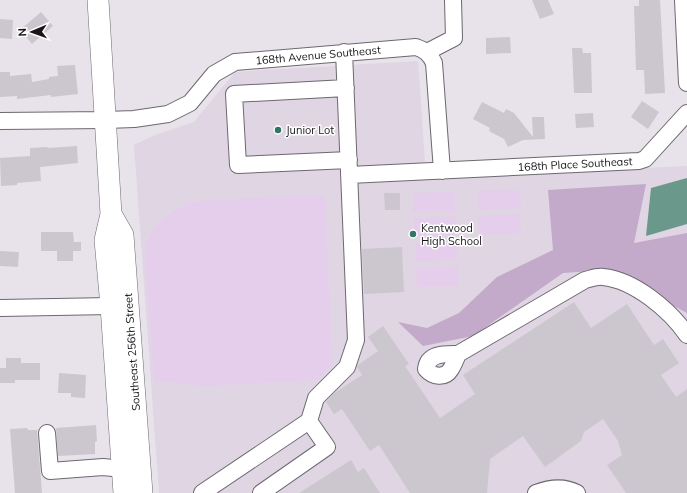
<svg xmlns="http://www.w3.org/2000/svg" width="687" height="493" viewBox="0 0 687 493" font-family="Mulish,sans-serif">
<rect width="100%" height="100%" fill="#e8e2ea"/>
<path fill="#e0d5e3" d="M418,61l8,117 261,-12v327h-528l-25,-348 21,-10 39,-13 41,-50z"/>
<path fill="#e5ceeb" d="M520,189l1,19 -42,2 -1,-19z
M454,192l1,19 -42,1v-19z
M325,195l7,169 -14,16 -114,6 -50,-6 -9,-126c2,-22 20,-41 40,-49 17,-7 37,-5 55,-6 28,-2 56,-3 85,-4z
M520,214l1,19 -42,2 -1,-19z
M455,216l1,19 -42,2v-19z
M457,242v18l-41,2 -1,-19z
M458,267l1,19 -42,1 -1,-19z"/>
<path fill="#c3a9ca" d="M646,184l-12,59 53,-10v80l-80,-43 -44,3 -90,63 -50,10 -25,-24 29,6 32,-15 38,-36 56,-27 -5,-60z"/>
<path fill="#6a988b" d="M687,178v46l-41,12 5,-48z"/>
<path fill="#ccc7ce" d="M532,0h16l6,14 -14,5z
M639,0h21l5,93 -20,1 -1,-24h-8l-2,-64h5z
M41,12l12,14 -21,18 -12,-14z
M0,19l13,1 -1,19 -12,-1z
M510,37l1,16 -25,1v-16z
M572,48h10l1,5h8l1,40h-18z
M75,65l3,29 -27,3v-2l-34,4v-3l-17,1v-25h10v4l21,-2 1,8 17,-3v-2l9,-1 -1,-10z
M642,101l17,11 -11,17 -17,-12z
M482,102l22,11 2,-4 8,4 19,24 -1,-20h12l1,22 -22,1 -15,7 -4,-8 -15,-8 1,-3 -17,-9z
M593,113l1,14 -18,1 -1,-14z
M77,146l1,17 -38,4 1,14 -24,2v2l-16,1 -1,-28 30,-2v-8l17,-1 1,1z
M384,193h16v17h-15z
M41,232h32l1,10h7v9h-8v10h-16v-10h-16z
M402,247l2,45 -40,2 -2,-45z
M0,251l19,1 -1,15 -18,-1z
M574,302l17,26 36,-24 27,41 9,-6 16,24 -18,12 15,22 11,-8v104h-61l-19,-28 15,-10 -4,-14 -15,-22 -19,13 -3,9 -36,26 -22,-31 -33,23 -3,34h-77l-31,-48 -9,6 -28,-42 -8,5 -8,-12 7,-8 29,-19 -5,-8 1,-2 20,-14 -10,-14 15,-11 26,38 -4,2 35,52 35,-24 -12,-19z
M6,358h15v5h19v17h-25v3h-15v-15h6z
M59,373l27,2 -1,23 -14,-1v-4h-13z
M96,425l1,16 -2,1v12l-37,2 -2,-28z
M27,428l1,2h9l5,63h-27l-5,-64z
M351,460l7,12 6,-4 16,25h-81z"/>
<g fill="none" stroke-linecap="round" stroke-linejoin="round">
<defs>
<path id="minor" d="M683,0l4,83
M427,52l27,-14 -1,-38
M346,88l-112,6 4,71 111,-5
M0,121l106,-1 28,-1 34,-5 22,-11 24,-29 21,-12 181,-15c9,3 14,7 18,16l8,108
M349,175l290,-14 6,-2 42,-46
M0,308l111,-2
M458,354c-2,5 -4,10 -7,15 -6,10 -18,8 -25,0 2,-16 18,-15 32,-15l127,-74c5,-1 12,-4 18,-3 31,3 67,33 84,58
M309,421l7,-23 31,-31 9,-27 -12,-288
M47,433l3,38 53,-4 20,2 8,7
M202,493l107,-72 18,26 -66,46
M536,493c13,-5 28,-7 41,0"/>
<path id="major" d="M98,0l13,214 -6,26 6,66 13,187
M111,214l12,21 19,258"/>
</defs>
<use href="#minor" stroke="#6d686f" stroke-width="18"/>
<use href="#major" stroke="#6d686f" stroke-width="22"/>
<use href="#minor" stroke="#fff" stroke-width="16"/>
<use href="#major" stroke="#fff" stroke-width="21"/>
</g>
<g fill="#337565" stroke="#fff" stroke-width="1.5">
<circle cx="278" cy="130" r="4"/>
<circle cx="413" cy="234" r="4"/>
</g>
<g text-anchor="middle" dominant-baseline="central" stroke-width="3" stroke-linejoin="round" paint-order="stroke">
<g font-size="11" fill="#181619" stroke="#fff">
<text transform="translate(318 55) rotate(-5)">168th Avenue Southeast</text>
<text transform="translate(575 164) rotate(-3)">168th Place Southeast</text>
<text transform="translate(132 352) rotate(-94)">Southeast 256th Street</text>
</g>
<g font-size="11" fill="#181619" stroke="#fff" text-anchor="start">
<text x="286" y="130">Junior Lot</text>
<text x="421" y="228">Kentwood<tspan x="421" dy="13">High School</tspan></text>
</g>
</g>
<g transform="translate(32 32) rotate(268)" stroke="#ffffff" stroke-width="3" paint-order="stroke">
<path d="M0-3L7 15L0 10L-7 15Z" fill="#181619"/>
<text y="-6" font-size="11" font-weight="bold" text-anchor="middle" fill="#181619">N</text>
</g>
</svg>
